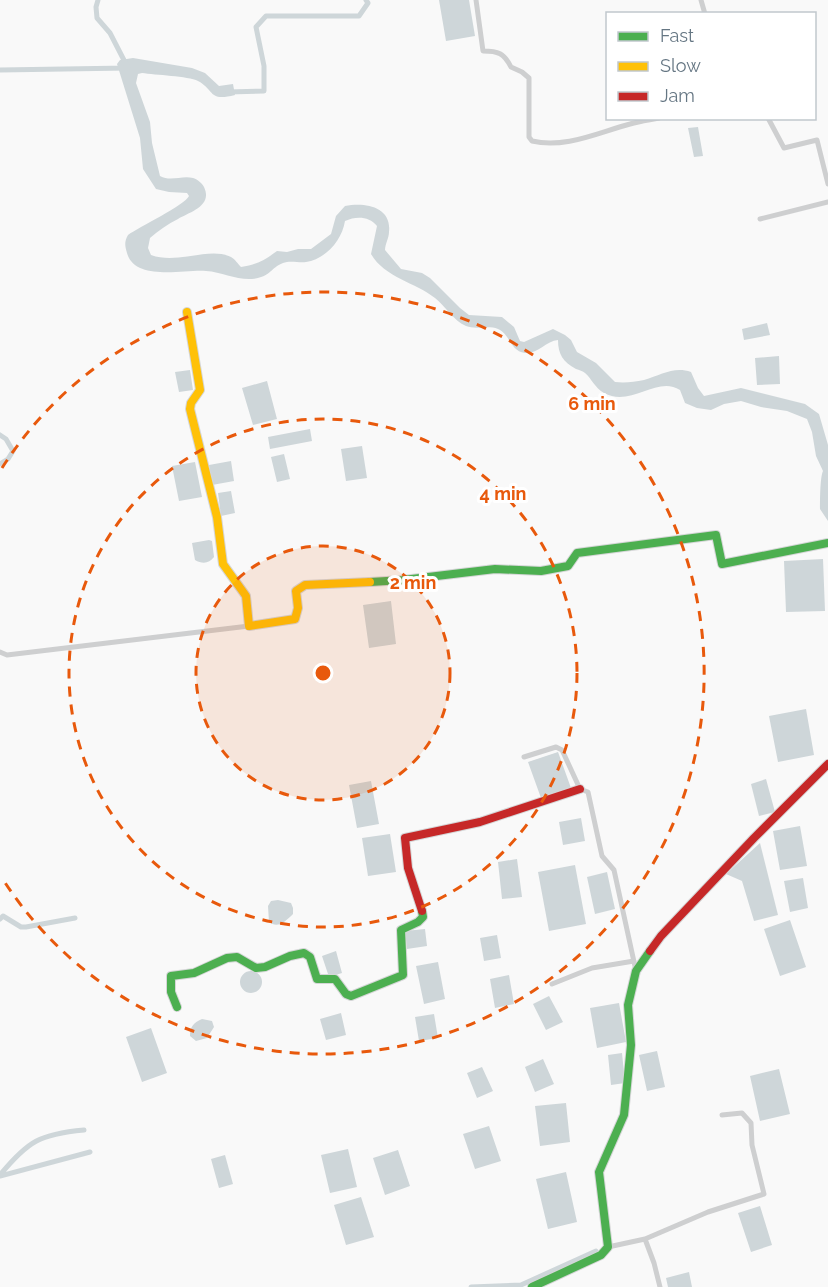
<svg xmlns="http://www.w3.org/2000/svg" width="828" height="1287" viewBox="0 0 828 1287" font-family="Raleway,sans-serif">
<rect width="100%" height="100%" fill="#f9f9f9"/>
<path fill="#ced6d9" d="M439,0h30l6,36 -29,5z
M133,58l59,10 13,5 14,13 14,-2 2,11c-27,7 -20,-5 -37,-14 -10,-5 -43,-6 -56,-8l-4,1 -2,9 14,39 2,21 8,33c11,6 22,-1 33,2 4,1 9,5 11,9 9,19 -14,25 -26,32 -10,5 -20,12 -28,19l-2,10 3,7c27,10 58,-9 80,2 4,2 7,7 10,10 15,-2 24,-7 36,-16l10,1 11,-3h13l20,-15 5,-18 9,-10c19,-4 47,0 44,26 0,6 -4,12 -4,18l16,19 21,4 8,5 30,30 9,7 33,2 12,10 6,14 4,1 29,-13 12,6 6,5 6,12 19,11 19,19c10,1 19,0 29,-2 17,-5 30,-14 47,-8l7,16 6,8 37,-8 64,16 14,10 9,31v76l-8,-12c0,-8 0,-32 3,-38l-7,-15 -4,-24 -5,-13 -20,-8 -26,-4 -20,-6 -17,3 -13,6 -14,-2 -12,-5 -5,-13c-23,-15 -49,18 -76,3 -10,-6 -12,-14 -19,-20 -2,-2 -6,-3 -9,-4 -13,-7 -18,-15 -18,-29 -12,1 -20,14 -33,13 -15,-2 -15,-19 -27,-24 -10,-4 -22,1 -32,-3 -12,-5 -21,-20 -31,-28 -20,-16 -50,-20 -64,-44l6,-28c-8,-10 -21,-10 -32,-5 -3,19 -19,38 -39,41 -7,1 -16,-2 -23,1 -13,5 -12,14 -31,16 -16,1 -30,-7 -46,-8 -21,-2 -71,11 -79,-18 -2,-7 -3,-11 1,-18 11,-8 57,-30 61,-39l-2,-3 -18,-1 -13,-3 -13,-20 -3,-31 -23,-74 3,-4z
M698,127l5,29 -9,1 -6,-29z
M767,323l3,12 -26,5 -2,-11z
M779,356l1,28 -23,1 -2,-27z
M190,370l3,20 -14,2 -4,-20z
M267,381l10,38 -24,6 -11,-37z
M310,429l2,12 -42,8 -2,-12z
M362,446l5,32 -21,3 -5,-32z
M284,454l6,25 -13,3 -6,-25z
M231,461l3,20 -22,4 -3,-20z
M195,462l7,35 -23,4 -7,-35z
M231,491l4,22 -14,3 -3,-23z
M209,540l3,1 2,16c-5,7 -12,7 -19,3l-3,-17z
M823,559l2,52 -39,1 -2,-51z
M391,601l5,43 -27,4 -6,-43z
M806,709l8,46 -36,7 -9,-46z
M558,752l13,36 -30,10 -13,-36z
M766,779l9,33 -16,4 -8,-32z
M371,781l8,43 -22,4 -8,-43z
M581,818l4,23 -22,4 -4,-23z
M800,826l7,40 -27,4 -7,-39z
M390,834l6,38 -28,4 -6,-38z
M760,843l18,72 -24,6 -12,-40 -16,-7z
M517,859l5,38 -20,2 -4,-37z
M575,865l11,59 -37,7 -11,-59z
M607,872l8,37 -20,5 -8,-37z
M803,878l5,30 -18,4 -6,-31z
M278,900l13,3 2,5v6c-7,7 -15,15 -24,8l-1,-16 3,-5z
M790,920l16,47 -26,9 -16,-47z
M425,929l2,17 -20,3 -2,-18z
M497,935l4,23 -17,3 -4,-23z
M336,951l6,22 -13,4 -7,-21z
M438,962l7,37 -21,5 -8,-38z
M240 982a11 11 0 1 1 22 0a11 11 0 1 1-22 0Z
M509,975l5,29 -19,4 -5,-29z
M549,996l14,26 -17,8 -13,-26z
M619,1003l7,39 -29,6 -7,-40z
M341,1013l5,22 -20,5 -6,-21z
M434,1014l4,24 -19,3 -4,-24z
M202,1019l10,2 2,6 -7,11 -11,3 -6,-5c0,-9 3,-13 12,-17z
M151,1028l16,45 -25,9 -16,-45z
M657,1051l8,36 -18,4 -8,-36z
M622,1053l3,30 -14,2 -3,-30z
M543,1059l11,25 -19,8 -10,-25z
M482,1067l11,24 -16,7 -10,-25z
M779,1069l11,45 -30,7 -10,-45z
M566,1103l4,39 -30,4 -5,-40z
M489,1126l12,35 -26,8 -12,-35z
M348,1149l9,38 -27,6 -9,-38z
M398,1150l12,36 -25,9 -12,-37z
M225,1155l8,29 -14,4 -8,-29z
M566,1172l11,50 -29,7 -12,-50z
M361,1197l13,40 -28,8 -12,-40z
M760,1206l12,39 -21,7 -13,-39z
M689,1272l3,15h-24l-2,-9z"/>
<g fill="none" stroke-linecap="round" stroke-linejoin="round">
<path stroke="#ced6d9" stroke-width="5" d="M0,70l128,-2 -18,-35 -13,-15 -1,-11 2,-7
M228,92l36,-1v-25l-8,-39 10,-11h93l9,-13 -2,-3
M0,435l6,4 7,12 -5,8 -8,5
M0,919l3,-3 18,11h5l49,-9
M0,1175c28,-34 40,-41 84,-45
M0,1176l90,-24
M471,1287l50,-2 75,-34"/>
<defs>
<path id="fast" d="M370,582l33,-2 92,-11 46,2 27,-5 9,-13 139,-18 6,29 106,-21
M177,1007l-6,-15v-16l23,-3 33,-15 10,-1 19,11 9,-1 25,-11 14,-3 6,4 7,22h18l11,15 5,2 52,-21 -2,-45 17,-8 5,-5 -1,-6
M532,1287l69,-32 7,-8 -9,-75 25,-57 7,-70 -3,-40 8,-34 14,-20"/>
<path id="slow" d="M187,312l13,78 -9,13 -1,6 27,108 6,47 23,32 3,30 46,-7 3,-11 -2,-17 9,-6 65,-3"/>
<path id="jam" d="M422,911l-14,-43 -3,-30 75,-16 100,-33
M650,951l11,-15 93,-98 74,-74"/>
</defs>
<use href="#fast" stroke="#d5d6d7" stroke-width="10"/>
<use href="#slow" stroke="#d5d6d7" stroke-width="10"/>
<use href="#jam" stroke="#d5d6d7" stroke-width="10"/>
<path stroke="#cecfd0" stroke-width="5" d="M476,0l7,51c15,0 21,2 28,16l11,5 7,6v59l3,4c33,8 67,-9 98,-17 10,-3 19,-4 29,-6
M701,0l4,14
M768,118l16,30 33,-8 11,44
M760,219l68,-17
M0,652l7,3 242,-29
M524,757l32,-10 6,3 18,39 8,3 14,64 12,14 22,101
M552,984l40,-16 42,-7
M645,1239l63,-27 56,-18 -12,-49 -1,-22 -9,-10 -20,2
M608,1247l37,-8 9,24 6,24"/>
<use href="#fast" stroke="#4caf50" stroke-width="8"/>
<use href="#slow" stroke="#ffc107" stroke-width="8"/>
<use href="#jam" stroke="#c62828" stroke-width="8"/>
</g>
<circle cx="323" cy="673" r="127" fill="#e8590c" fill-opacity=".12"/>
<g fill="none" stroke="#e8590c" stroke-width="3" stroke-dasharray="10 8">
<circle cx="323" cy="673" r="127"/>
<circle cx="323" cy="673" r="254"/>
<path d="M2 468A381 381 0 1 1 2 878"/>
</g>
<circle cx="323" cy="673" r="9" fill="#e8590c" stroke="#fff" stroke-width="3"/>
<g font-size="18" text-anchor="middle" font-weight="bold" fill="#e8590c" stroke="#fff" stroke-width="6" stroke-linejoin="round" paint-order="stroke">
<text x="592" y="410">6 min</text>
<text x="503" y="500">4 min</text>
<text x="413" y="589">2 min</text>
</g>
<rect x="606" y="12" width="210" height="108" fill="#ffffff" stroke="#c1c8cd" stroke-width="1.5"/>
<rect x="618" y="32" width="30" height="9" fill="#4caf50" stroke="#c1c8cd" stroke-width="1.5"/>
<text x="660" y="42" font-size="18" fill="#657683">Fast</text>
<rect x="618" y="62" width="30" height="9" fill="#ffc107" stroke="#c1c8cd" stroke-width="1.5"/>
<text x="660" y="72" font-size="18" fill="#657683">Slow</text>
<rect x="618" y="92" width="30" height="9" fill="#c62828" stroke="#c1c8cd" stroke-width="1.5"/>
<text x="660" y="102" font-size="18" fill="#657683">Jam</text>
</svg>
